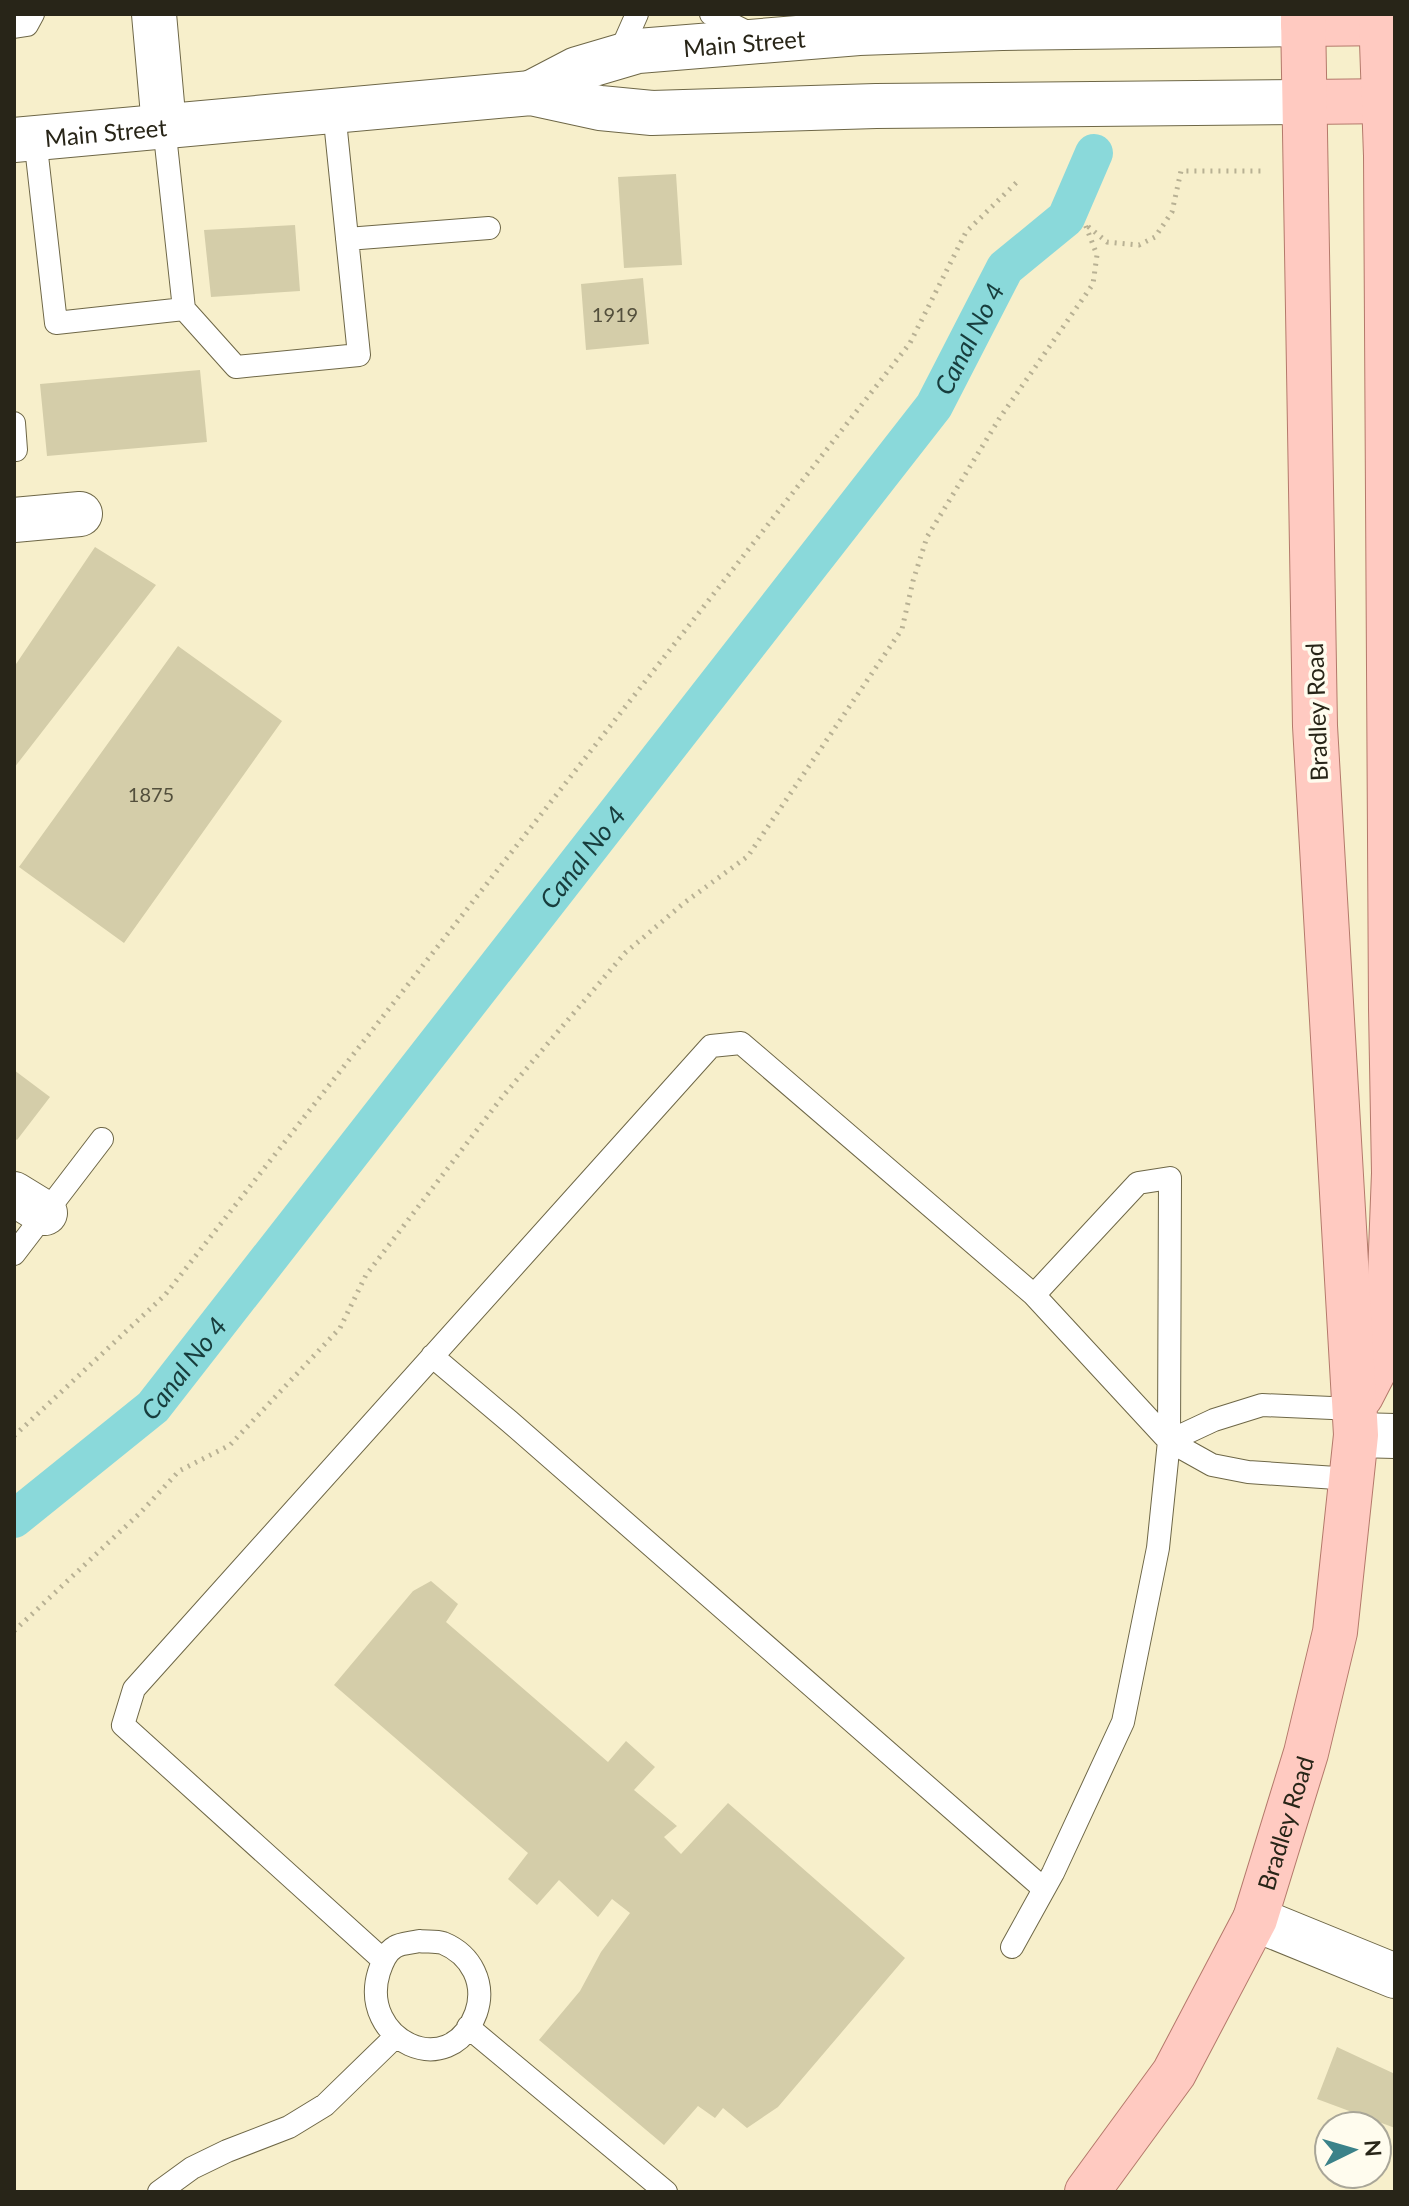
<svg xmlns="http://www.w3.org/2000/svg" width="1409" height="2206" viewBox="0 0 1409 2206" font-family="Lato,sans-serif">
<rect width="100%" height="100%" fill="#f7efcb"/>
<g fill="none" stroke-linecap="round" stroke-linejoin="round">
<path stroke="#8ad9da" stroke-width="38" id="s1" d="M14,1519l139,-112 781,-1001 71,-138 61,-50 28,-65"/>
</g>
<path fill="#d4cda9" d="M676,174l6,91 -58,3 -6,-91z
M295,225l5,66 -89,6 -7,-67z
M643,278l6,66 -63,6 -5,-66z
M200,370l7,72 -160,14 -7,-72z
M95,547l61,38 -142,183v-101z
M178,646l104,75 -158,222 -105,-76z
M14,1070l36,27 -33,43 -3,-2z
M431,1581l27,23 -12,18 162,140 18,-21 29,26 -21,23 43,36 -13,11 17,17 47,-51 177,155 -127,149 -31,21 -24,-20 -8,10 -17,-12 -34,39 -125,-105 41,-49 21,-39 29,-39 -18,-14 -14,18 -39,-37 -22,25 -29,-26 20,-26 -194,-168 79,-94z
M1337,2047l58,27v54l-78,-29z"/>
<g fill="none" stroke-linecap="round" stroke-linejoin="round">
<defs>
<path id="service" d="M711,14l44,22
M14,27l13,-2 6,-11
M618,57l19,-43
M35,138l21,185 128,-14 -20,-183
M347,239l142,-11
M184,309l52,58 123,-12 -25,-244
M14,423l2,27h-2
M14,1254l88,-115
M432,1356l77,65 535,468
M1169,1441l45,-21 48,-15 92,4
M419,1941c7,1 17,0 24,2 29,12 43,41 33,70 -26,71 -118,27 -97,-41 3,-9 7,-20 16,-25 6,-4 17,-4 24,-6z
M1012,1947l41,-74 70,-151 35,-174 11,-107 1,-263 -32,5 -104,112 135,146 43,24 36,7 103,7
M383,1960l-260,-235 11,-36 577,-643 30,-3 293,252
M468,2027l198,165
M159,2192l33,-24 35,-17 62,-24 36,-22 71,-69"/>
<path id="minor" d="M154,14l10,112
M14,520l66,-6
M14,1194l31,19
M1356,1435l39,1
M1255,1919l140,57"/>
<g id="secondary">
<path id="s2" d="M531,93l46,-24 61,-18 221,-18 143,-5 301,-4"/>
<path id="s3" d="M14,140l517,-47 69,15 52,5 224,-7 429,-4"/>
</g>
<g id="primary">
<path d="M1303,24l92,-1"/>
<path d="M1305,102l90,-1"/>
<path d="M1361,1396l15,-29 13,-65 5,-129 -3,-164 -5,-853 -5,-142"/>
<path id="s4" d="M1087,2192l87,-119 81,-154 51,-166 29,-121 21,-197 -41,-709 -12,-712"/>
</g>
</defs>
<use href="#service" stroke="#6e6747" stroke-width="24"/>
<use href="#minor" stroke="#6e6747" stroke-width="46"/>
<use href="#secondary" stroke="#6e6747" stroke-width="46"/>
<use href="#primary" stroke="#b4796b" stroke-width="46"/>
<path stroke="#b8b194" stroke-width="5" stroke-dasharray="2 6" stroke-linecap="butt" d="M14,1436l151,-141 745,-952 56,-111 51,-50
M14,1631l127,-119 38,-41 51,-26 110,-117 26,-53 137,-179 122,-143 59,-50 64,-47 154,-227 11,-48 14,-44 72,-118 94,-135 4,-29 -12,-31 22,18 32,3 16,-8 17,-25 9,-41h80"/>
<use href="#service" stroke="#fff" stroke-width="22"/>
<use href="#minor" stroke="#fff" stroke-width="44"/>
<use href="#secondary" stroke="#fff" stroke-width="44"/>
<use href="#primary" stroke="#ffcac1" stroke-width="44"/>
</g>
<g text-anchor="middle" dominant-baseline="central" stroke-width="7" stroke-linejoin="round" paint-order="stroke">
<g font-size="20" fill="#534f3c">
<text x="615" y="314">1919</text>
<text x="151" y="794">1875</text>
</g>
<g font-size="24" fill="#282518" stroke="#fffcee">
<text stroke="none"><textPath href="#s2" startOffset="222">Main Street</textPath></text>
<text stroke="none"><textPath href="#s3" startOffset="92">Main Street</textPath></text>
<text transform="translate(1316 712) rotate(-92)">Bradley Road</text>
<text stroke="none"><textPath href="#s4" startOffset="422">Bradley Road</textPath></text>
</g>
<g font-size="26" font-style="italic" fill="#173d3d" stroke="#fffcee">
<text stroke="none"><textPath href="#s1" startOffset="1524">Canal No 4</textPath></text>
<text stroke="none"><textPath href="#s1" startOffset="876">Canal No 4</textPath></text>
<text stroke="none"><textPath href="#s1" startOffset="228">Canal No 4</textPath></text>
</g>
</g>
<rect width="1409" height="2206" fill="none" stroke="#282518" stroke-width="32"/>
<g transform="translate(1353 2150) rotate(85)"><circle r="38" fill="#fffcee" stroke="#a9a698" stroke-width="2"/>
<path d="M0-6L14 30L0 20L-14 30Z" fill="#3b8289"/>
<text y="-12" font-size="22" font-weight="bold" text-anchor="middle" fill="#282518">N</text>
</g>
</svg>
